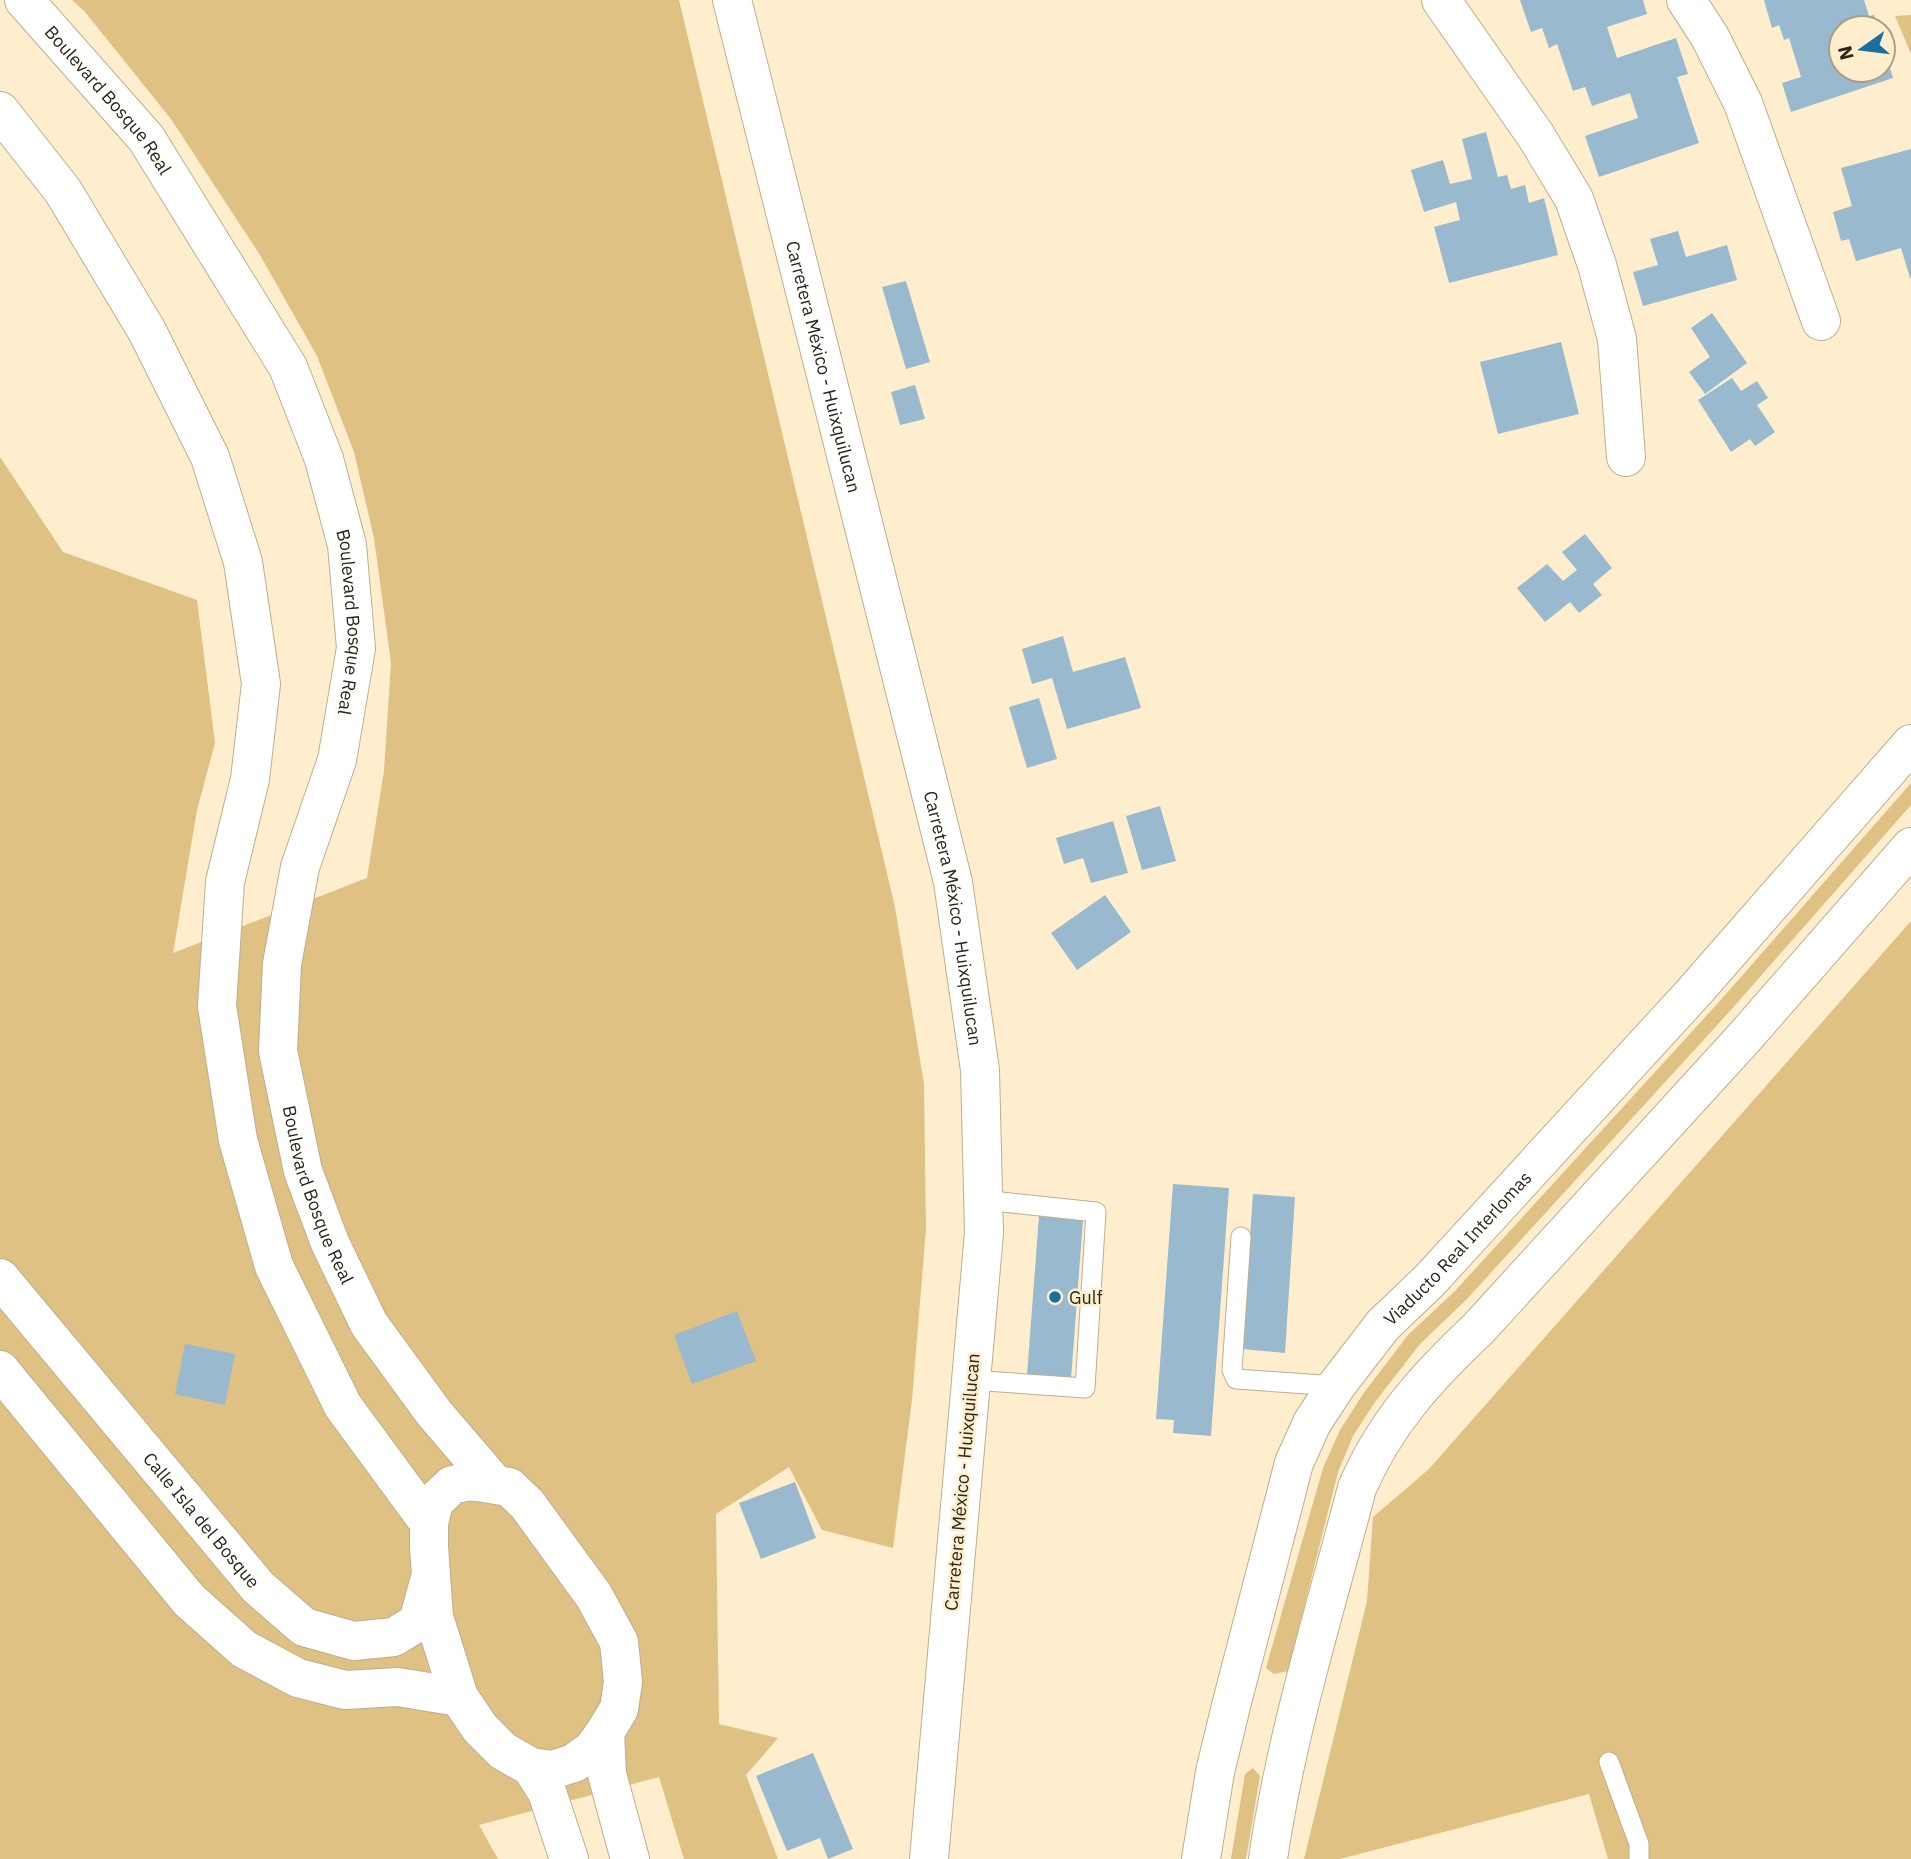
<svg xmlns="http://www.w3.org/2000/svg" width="1911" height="1859" viewBox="0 0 1911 1859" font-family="'IBM Plex Sans',sans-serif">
<rect width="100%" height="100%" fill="#feeecd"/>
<path fill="#dec183" d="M72,0h607l216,907 29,177 2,145 -14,171 -19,148 -71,-18 -33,-63 -73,47 3,210 59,14 -32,37 32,84h-94l-25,-82 -180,48 19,34h-498v-1402l63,95 134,48 18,143 -18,67 -24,143 194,-75 17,-107 7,-108 -17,-125 -20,-86 -37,-96 -57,-101 -89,-136 -86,-107z
M1911,15v39l-16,-38z
M1911,783v22l-181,206 -264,289 -46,44 -45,58 -22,34 -15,36 -50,199 -14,3 -8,-6 57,-200 17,-38 23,-36 45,-59 47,-44 264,-289z
M1911,921v938h-303l-19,-65 -249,65h-36l63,-258 6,-84 56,-48z
M1253,1768l7,8 -14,83h-15l14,-85z"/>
<path fill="#99b9cf" d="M1520,0h123l4,14 -40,13 10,31 59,-20 12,36 -11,3 22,66 -100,34 -14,-41 53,-18 -8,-25 -38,13 -7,-19 -12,4 -16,-47 -8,4 -7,-20 -11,4z
M1764,0h100l5,16 5,-1 4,13h-37v42h42l1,-22 9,30 -102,34 -9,-29 19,-6 -12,-39 -5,2 -5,-15 -7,3z
M1486,132l12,45 9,-2 4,14 14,-4 4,18 15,-5 14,57 -109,28 -15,-56 26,-7 -4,-18 -32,10 -13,-42 32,-10 7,24 22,-5 -10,-40z
M1911,149v129h-1l-9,-30 -45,13 -7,-22 -8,2 -8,-29 19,-6 -11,-38z
M1678,231l8,26 41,-12 10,35 -94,26 -10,-34 25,-7 -8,-26z
M906,281l24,81 -24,7 -24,-82z
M1712,313l35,50 -42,31 -16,-22 21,-15 -19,-29z
M1561,342l18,72 -81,20 -18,-72z
M1732,378l9,13 16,-10 11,17 -11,7 18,27 -20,14 -5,-7 -19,13 -33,-52z
M915,385l10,34 -25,6 -9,-33z
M1585,534l27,34 -19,16 9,11 -23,18 -9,-11 -25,20 -28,-34 30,-24 16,17 14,-11 -15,-18z
M1063,636l10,36 52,-15 16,51 -74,21 -15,-51 -20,6 -10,-35z
M1039,698l18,61 -30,9 -18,-61z
M1160,806l16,55 -34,9 -16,-54z
M1113,821l15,52 -37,10 -8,-25 -19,6 -8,-26z
M1105,895l26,37 -54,38 -26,-37z
M1173,1184l56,4 -18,248 -38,-3 1,-13 -18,-1z
M1253,1194l42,3 -10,156 -43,-4z
M1039,1216l44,4 -12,159 -44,-4z
M737,1311l19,50 -64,23 -18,-49z
M185,1344l50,10 -10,51 -50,-11z
M795,1482l21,56 -55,21 -22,-56z
M813,1753l40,96 -25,10 -8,-21 -33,13 -31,-75z"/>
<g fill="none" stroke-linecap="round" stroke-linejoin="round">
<defs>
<path id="service" d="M1241,1237l-9,133 4,9 100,7
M971,1380l114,8 11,-176 -113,-12
M1609,1762l30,82v15"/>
<g id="minor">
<path d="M1441,0l95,136 38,63 23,66 20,74 9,118"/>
<path d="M1686,0l24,37 33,66 78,218"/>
<path id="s1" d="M0,1278l258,309 46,40 50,14 40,-4 24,-15 12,-44"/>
<path d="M0,1370l189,230 55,49 54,29 47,12 53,-3 61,10"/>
</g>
<g id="tertiary">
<path id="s2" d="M24,0l122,138 142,229 36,92 23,86 9,103 -19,112 -37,107 -18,97 -4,87 25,120 27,72 39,81 65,89 60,70"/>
<path d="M0,111l63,80 84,140 63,126 33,105 18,122 -11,95 -25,103 -8,124 21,134 36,126 69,140 86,117"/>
<path d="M605,1732l2,42 23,85"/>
<path d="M531,1767l21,3 22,-7 18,-13 13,-18 14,-23 4,-27 -4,-40 -25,-46 -67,-92 -18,-17 -38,-6 -19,4 -18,17 -5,21v24l5,70 25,80 21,31 23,23 28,16 16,25 22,67"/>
</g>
<g id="secondary">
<path id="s3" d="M1201,1859l14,-87 16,-66 63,-243 18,-40 24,-37 47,-61 47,-45 264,-288 217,-248"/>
<path d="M1268,1859c18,-125 57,-248 89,-371 28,-65 70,-111 121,-159l265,-290 168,-192"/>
</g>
<g id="primary">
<path id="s4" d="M732,0l221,882 27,188 4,163 -55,626"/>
</g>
</defs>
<use href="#service" stroke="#bdae8e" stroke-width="21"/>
<use href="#minor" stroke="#bdae8e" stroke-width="40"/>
<use href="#tertiary" stroke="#bdae8e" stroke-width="40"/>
<use href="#secondary" stroke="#bdae8e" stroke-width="40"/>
<use href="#primary" stroke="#bdae8e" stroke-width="40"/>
<use href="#service" stroke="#fff" stroke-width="19"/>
<use href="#minor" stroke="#fff" stroke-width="38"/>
<use href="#tertiary" stroke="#fff" stroke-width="38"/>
<use href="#secondary" stroke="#fff" stroke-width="38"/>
<use href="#primary" stroke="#fff" stroke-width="38"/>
</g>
<circle fill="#1770a0" stroke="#feeecd" stroke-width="2.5" cx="1055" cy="1297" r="7"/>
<g text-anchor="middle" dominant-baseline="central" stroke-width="5" stroke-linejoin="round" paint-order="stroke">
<g font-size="18" fill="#2c2619" stroke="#feeecd">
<text stroke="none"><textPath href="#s2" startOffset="131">Boulevard Bosque Real</textPath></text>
<text stroke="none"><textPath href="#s4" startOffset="378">Carretera México - Huixquilucan</textPath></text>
<text stroke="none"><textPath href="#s2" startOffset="719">Boulevard Bosque Real</textPath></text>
<text stroke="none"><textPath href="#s4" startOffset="945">Carretera México - Huixquilucan</textPath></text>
<text stroke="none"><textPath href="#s2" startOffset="1307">Boulevard Bosque Real</textPath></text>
<text stroke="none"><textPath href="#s3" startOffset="679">Viaducto Real Interlomas</textPath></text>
<text transform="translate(962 1482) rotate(-85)">Carretera México - Huixquilucan</text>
<text stroke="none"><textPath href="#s1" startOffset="315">Calle Isla del Bosque</textPath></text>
</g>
<g font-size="18" fill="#2c2619" stroke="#feeecd" text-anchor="start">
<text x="1069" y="1297">Gulf</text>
</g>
</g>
<g transform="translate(1862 49) rotate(256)"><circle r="33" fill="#feeecd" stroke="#aa9e85" stroke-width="2"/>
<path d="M0-5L12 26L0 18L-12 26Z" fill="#1770a0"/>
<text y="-10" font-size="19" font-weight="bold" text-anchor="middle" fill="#2c2619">N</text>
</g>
</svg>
